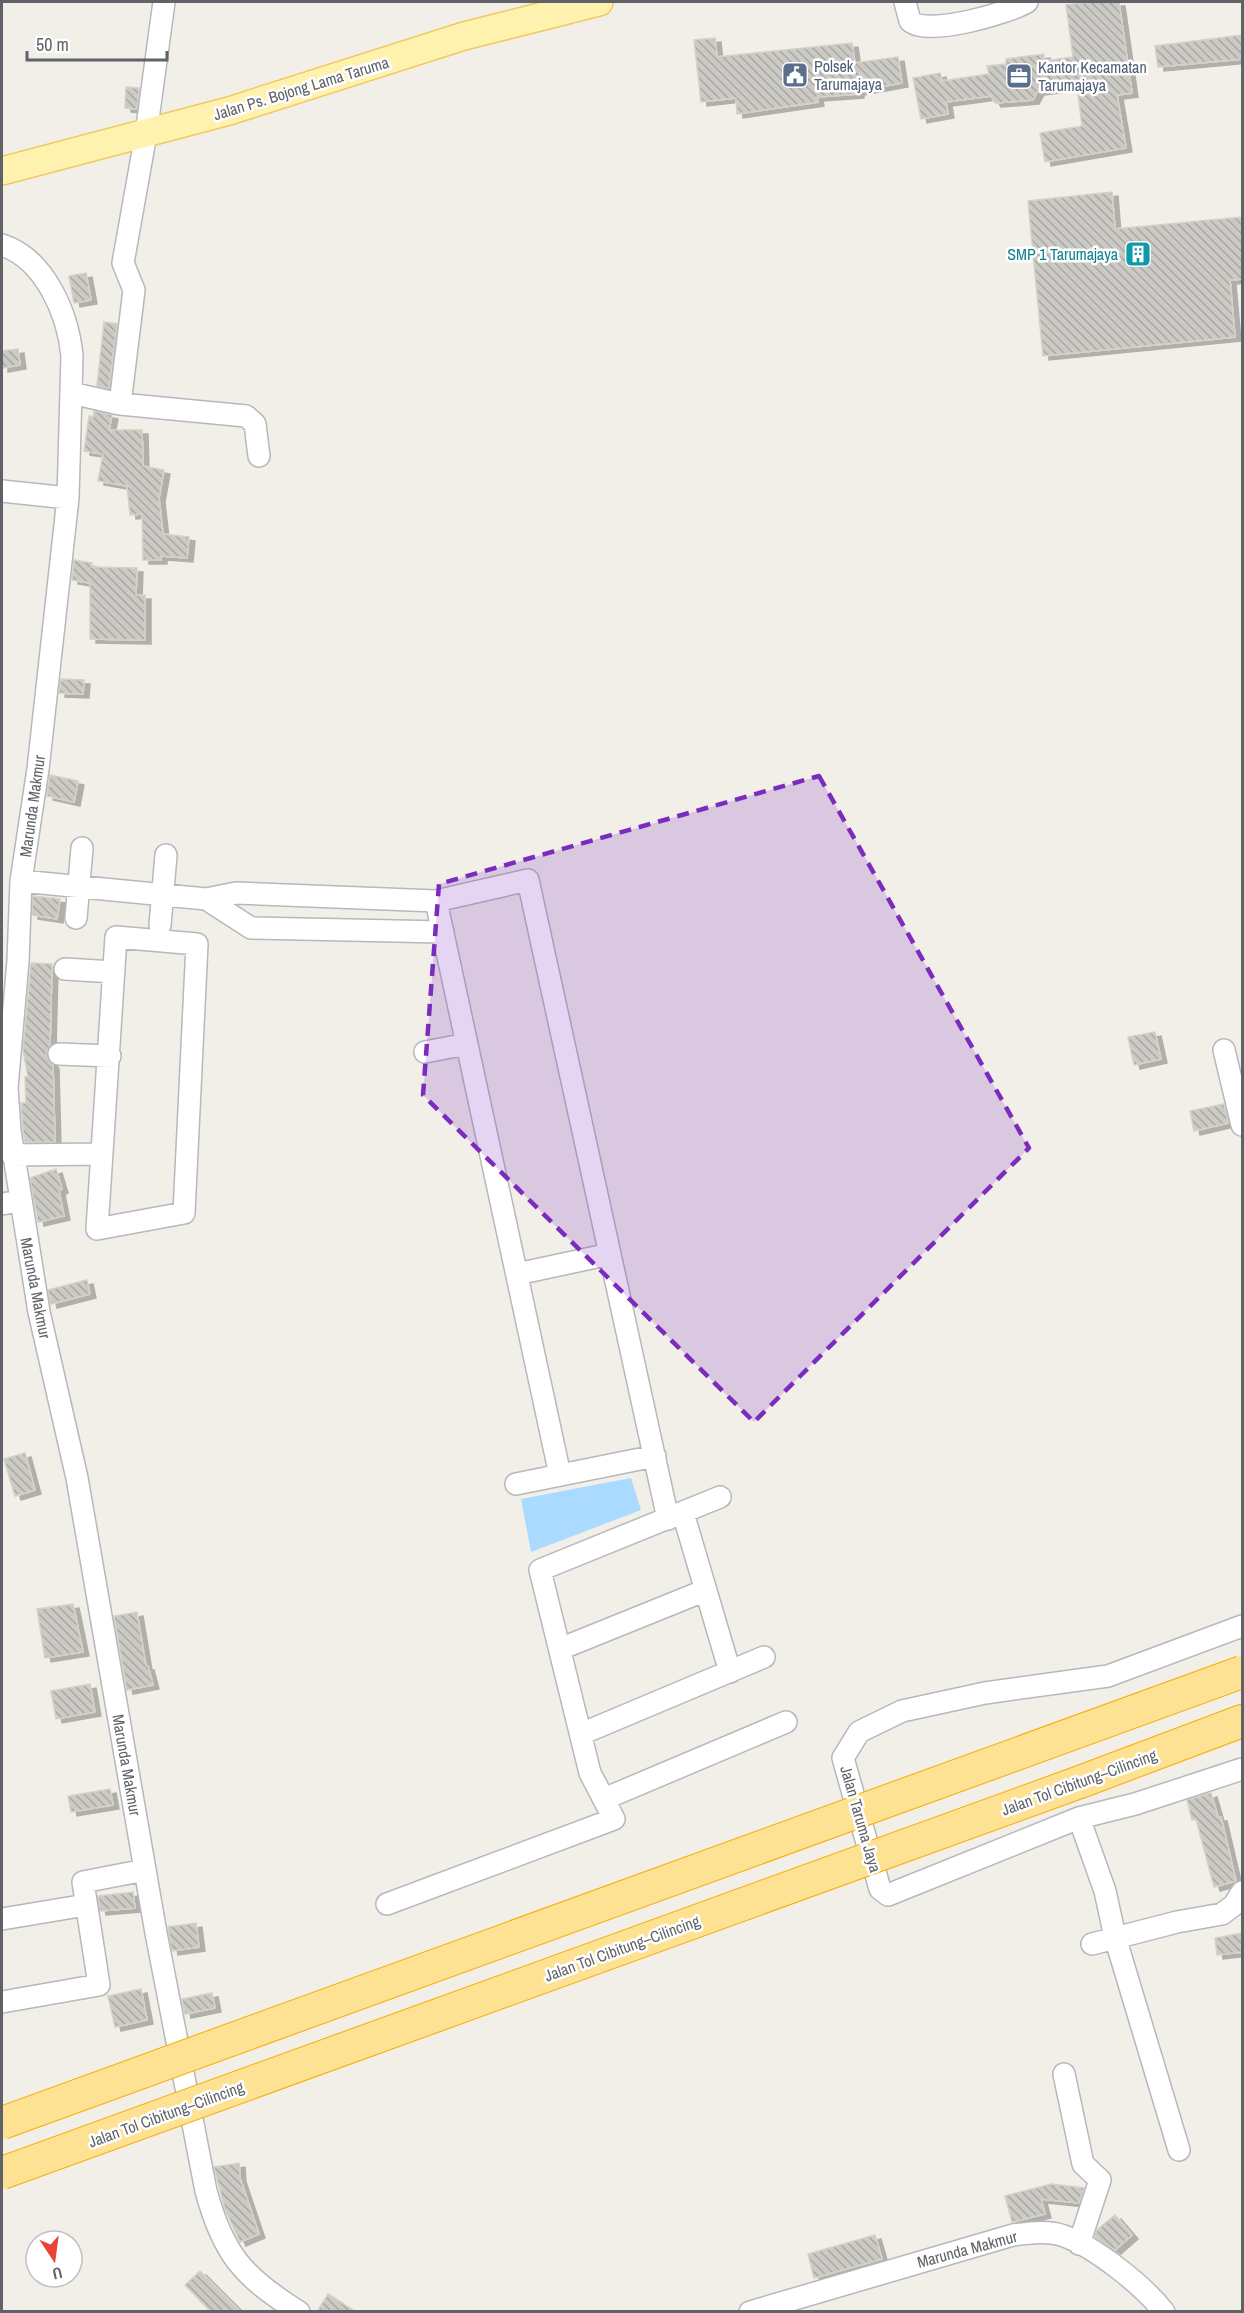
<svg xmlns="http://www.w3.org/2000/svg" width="1244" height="2313" viewBox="0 0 1244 2313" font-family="'Archivo Narrow',sans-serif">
<defs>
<pattern id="building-back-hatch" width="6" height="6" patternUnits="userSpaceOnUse" patternTransform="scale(1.5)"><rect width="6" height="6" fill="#cccac5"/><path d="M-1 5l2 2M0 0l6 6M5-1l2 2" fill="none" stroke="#a9a8a4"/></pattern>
<filter id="shadow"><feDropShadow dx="6" dy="4" stdDeviation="0" flood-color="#0004"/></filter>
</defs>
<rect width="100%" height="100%" fill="#f1efe8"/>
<path fill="#aadaff" d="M631,1478l10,32 -110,42 -10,-53z"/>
<path fill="url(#building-back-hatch)" stroke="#d6d1c6" stroke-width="1.5" filter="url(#shadow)" d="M1091,2h28l13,91 -15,2 9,53 -81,14 -5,-29 42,-7 -5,-40 -39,5 -5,9 -38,3 -4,-7 -45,6 2,12 -27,5 -8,-41 27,-5 2,8 47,-7 -2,-8 19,-2v-5l38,-5v7l29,-4 -7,-52z
M1242,35v24l-84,8 -3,-21z
M715,38l2,19 135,-14 3,20 43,-6 4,26 -44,8v3l-41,3 1,5 -81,12 -1,-16 -35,4 -7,-62z
M126,87l13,1 -2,21 -12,-1z
M1112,192l3,37 127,-12v62l-12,1 5,57 -192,19 -15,-155z
M86,273l5,27 -17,3 -5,-27z
M104,322l13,2 -8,64 -12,-2z
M18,349l2,16 -18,3v-17z
M94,411l18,4 -3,15h33l1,36 21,4 -5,28 4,36 26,3 -2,21 -26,-2v4h-18l-1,-46 -12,1 -3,-29 -29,-5 5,-27 -19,-3 5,-35 4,1z
M74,560l18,3 -1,4 46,1 -1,27h9v45l-55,-1v-56l-18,-3z
M61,679l23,1 -1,14 -24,-1z
M50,775l28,6 -4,21 -27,-6z
M33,896l27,3 -3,20 -25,-4z
M31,963l21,1 -2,82 -4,8 7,11 2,77h-30l-2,-12 -2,-27h5l-1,-26h3l-5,-27z
M1155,1032l6,27 -27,6 -6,-28z
M1224,1104l4,19 -34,8 -4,-20z
M56,1169l6,20 -3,2 5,25 -26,6 -8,-44z
M87,1280l3,14 -39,10 -3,-14z
M25,1453l10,37 -20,6 -11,-37z
M73,1604l10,48 -38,6 -8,-49z
M137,1612l9,54h2l5,19 -26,5 -13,-74z
M90,1684l5,28 -39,7 -5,-28z
M110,1789l3,16 -42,7 -3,-16z
M1211,1793l7,24h3l15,64 -22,6 -18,-68 -4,1 -5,-20z
M133,1892l2,16 -35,3 -2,-15z
M196,1923l3,24 -27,4 -4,-24z
M1242,1933v19l-25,3 -2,-17z
M141,1989l6,31 -32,7 -7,-31z
M212,1993l3,15 -30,6 -3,-15z
M239,2163l1,15 19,56 -19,8 -15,-33 -11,-42z
M1051,2184l33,4 -5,15 -38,-4 4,15 -33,8 -7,-26z
M1115,2215l17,20 -17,15 -20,-13 2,-7z
M875,2235l7,24 -68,19 -6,-24z
M200,2271l41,41h-30l-26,-27z
M328,2294l28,18h-39z"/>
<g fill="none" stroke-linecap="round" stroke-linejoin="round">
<defs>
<path id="minor" d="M905,2l5,19c17,16 98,-8 117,-19
M2,245c43,14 66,69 70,111l-4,142 -30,271 -17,112 -3,80 -11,127 3,43 29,181 38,166 79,455 50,258c17,63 37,86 93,121
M71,393l49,11 126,12 9,8 4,32
M120,404l14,-114 -11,-27 23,-129 18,-132
M2,491l66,7
M21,881l185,18 30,-6 200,8 92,-21 140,639
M206,899l45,29 192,4
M436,901l124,574
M76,918l6,-70
M160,925l6,-70
M116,937l81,7 -13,269 -87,16z
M65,969l49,3
M1224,1050l18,75
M425,1052l42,-8
M59,1054l51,2
M12,1155l90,-1
M2,1204l18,-3
M517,1274l93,-20
M516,1484l139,-28
M683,1513l47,159
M1242,1626l-134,50 -123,17 -83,18 -43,21 -16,26 37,131 8,6 191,-77 56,-14 107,-35
M560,1649l146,-59
M581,1734l183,-77
M604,1799l182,-77
M1079,1818l26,73 10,46 64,213
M387,1904l227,-85 -24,-46 -50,-203 180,-73
M2,1919l84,-14
M1092,1944l85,-22 45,-8 12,-9 8,-13
M2,2002l97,-17 -16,-103 62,-12
M1064,2074l19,90 17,16 -21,64
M750,2312l263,-77c17,-2 35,-5 51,1 31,11 80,50 100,76"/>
<path id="major" d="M2,171l227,-60 235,-75 135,-34"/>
<path id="highway" d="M1080,1782l162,-61"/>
</defs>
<use href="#minor" stroke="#b5b8bc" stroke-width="24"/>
<use href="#major" stroke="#f2c960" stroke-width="30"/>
<use href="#highway" stroke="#f9ab00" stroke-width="34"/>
<use href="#minor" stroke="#fff" stroke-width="21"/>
<use href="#major" stroke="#fff2af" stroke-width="27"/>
<use href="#highway" stroke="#fde293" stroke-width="32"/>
<defs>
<path id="highway-bridge" d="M2,2123l1240,-451
M2,2173l1078,-391"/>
</defs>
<use href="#highway-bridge" stroke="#f9ab00" stroke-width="34" stroke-linecap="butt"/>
<use href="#highway-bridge" stroke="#fde293" stroke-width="32"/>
</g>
<path fill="#7b2cbf" fill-opacity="0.2" stroke="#7b2cbf" stroke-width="4.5" stroke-dasharray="12 8" stroke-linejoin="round" d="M819,776l210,372 -275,274 -331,-327 16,-211z"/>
<defs>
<symbol id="civic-square" viewBox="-11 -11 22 22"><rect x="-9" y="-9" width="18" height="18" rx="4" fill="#5c6f8a" stroke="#fff"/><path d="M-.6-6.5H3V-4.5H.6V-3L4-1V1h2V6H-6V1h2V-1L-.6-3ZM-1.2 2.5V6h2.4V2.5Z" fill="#fff"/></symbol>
<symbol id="office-square" viewBox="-11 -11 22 22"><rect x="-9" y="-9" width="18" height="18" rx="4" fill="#5c6f8a" stroke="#fff"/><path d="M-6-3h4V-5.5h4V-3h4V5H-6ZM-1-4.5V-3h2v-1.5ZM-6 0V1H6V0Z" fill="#fff"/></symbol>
<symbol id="building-square" viewBox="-11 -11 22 22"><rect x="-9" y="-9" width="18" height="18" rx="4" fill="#0f9aa8" stroke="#fff"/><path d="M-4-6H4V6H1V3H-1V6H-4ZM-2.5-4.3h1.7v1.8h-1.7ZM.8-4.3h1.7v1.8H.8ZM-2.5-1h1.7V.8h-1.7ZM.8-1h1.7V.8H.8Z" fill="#fff"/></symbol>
</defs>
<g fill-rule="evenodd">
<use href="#civic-square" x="780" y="60" width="30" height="30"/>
<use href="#office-square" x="1004" y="61" width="30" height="30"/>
<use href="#building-square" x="1123" y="239" width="30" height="30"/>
</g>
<g text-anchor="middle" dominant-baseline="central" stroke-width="5" stroke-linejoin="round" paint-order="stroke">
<g font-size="16" fill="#4e5e75" stroke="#fff" text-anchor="start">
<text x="814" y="66">Polsek<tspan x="814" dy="18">Tarumajaya</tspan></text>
<text x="1038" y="67">Kantor Kecamatan<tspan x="1038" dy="18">Tarumajaya</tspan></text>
</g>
<g font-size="16" fill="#5f6368" stroke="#fff">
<text transform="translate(301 88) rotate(-17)">Jalan Ps. Bojong Lama Taruma</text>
<text transform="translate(32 806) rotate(-82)">Marunda Makmur</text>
<text transform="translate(36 1288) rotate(79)">Marunda Makmur</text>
<text transform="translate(127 1765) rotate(80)">Marunda Makmur</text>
<text transform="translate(1079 1782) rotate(-20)">Jalan Tol Cibitung–Cilincing</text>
<text transform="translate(861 1819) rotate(74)">Jalan Taruma Jaya</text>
<text transform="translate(622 1948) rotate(-20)">Jalan Tol Cibitung–Cilincing</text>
<text transform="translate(166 2114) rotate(-20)">Jalan Tol Cibitung–Cilincing</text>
<text transform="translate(967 2249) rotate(-15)">Marunda Makmur</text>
</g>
<g font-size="16" fill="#0d838f" stroke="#fff" text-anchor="end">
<text x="1118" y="254">SMP 1 Tarumajaya</text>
</g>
</g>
<rect width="1244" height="2313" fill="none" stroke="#5f6368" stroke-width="6"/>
<g transform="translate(54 2259) rotate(167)"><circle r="28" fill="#ffffff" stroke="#bfc1c3" stroke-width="1.5"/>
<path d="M0-4.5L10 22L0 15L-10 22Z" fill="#ea4335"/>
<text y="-9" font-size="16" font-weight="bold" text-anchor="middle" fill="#5f6368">U</text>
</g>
<path d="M27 51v9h140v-9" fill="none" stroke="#5f6368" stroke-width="3"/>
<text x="36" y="51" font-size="18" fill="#5f6368" stroke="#ffffff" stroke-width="4.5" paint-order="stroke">50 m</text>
</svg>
